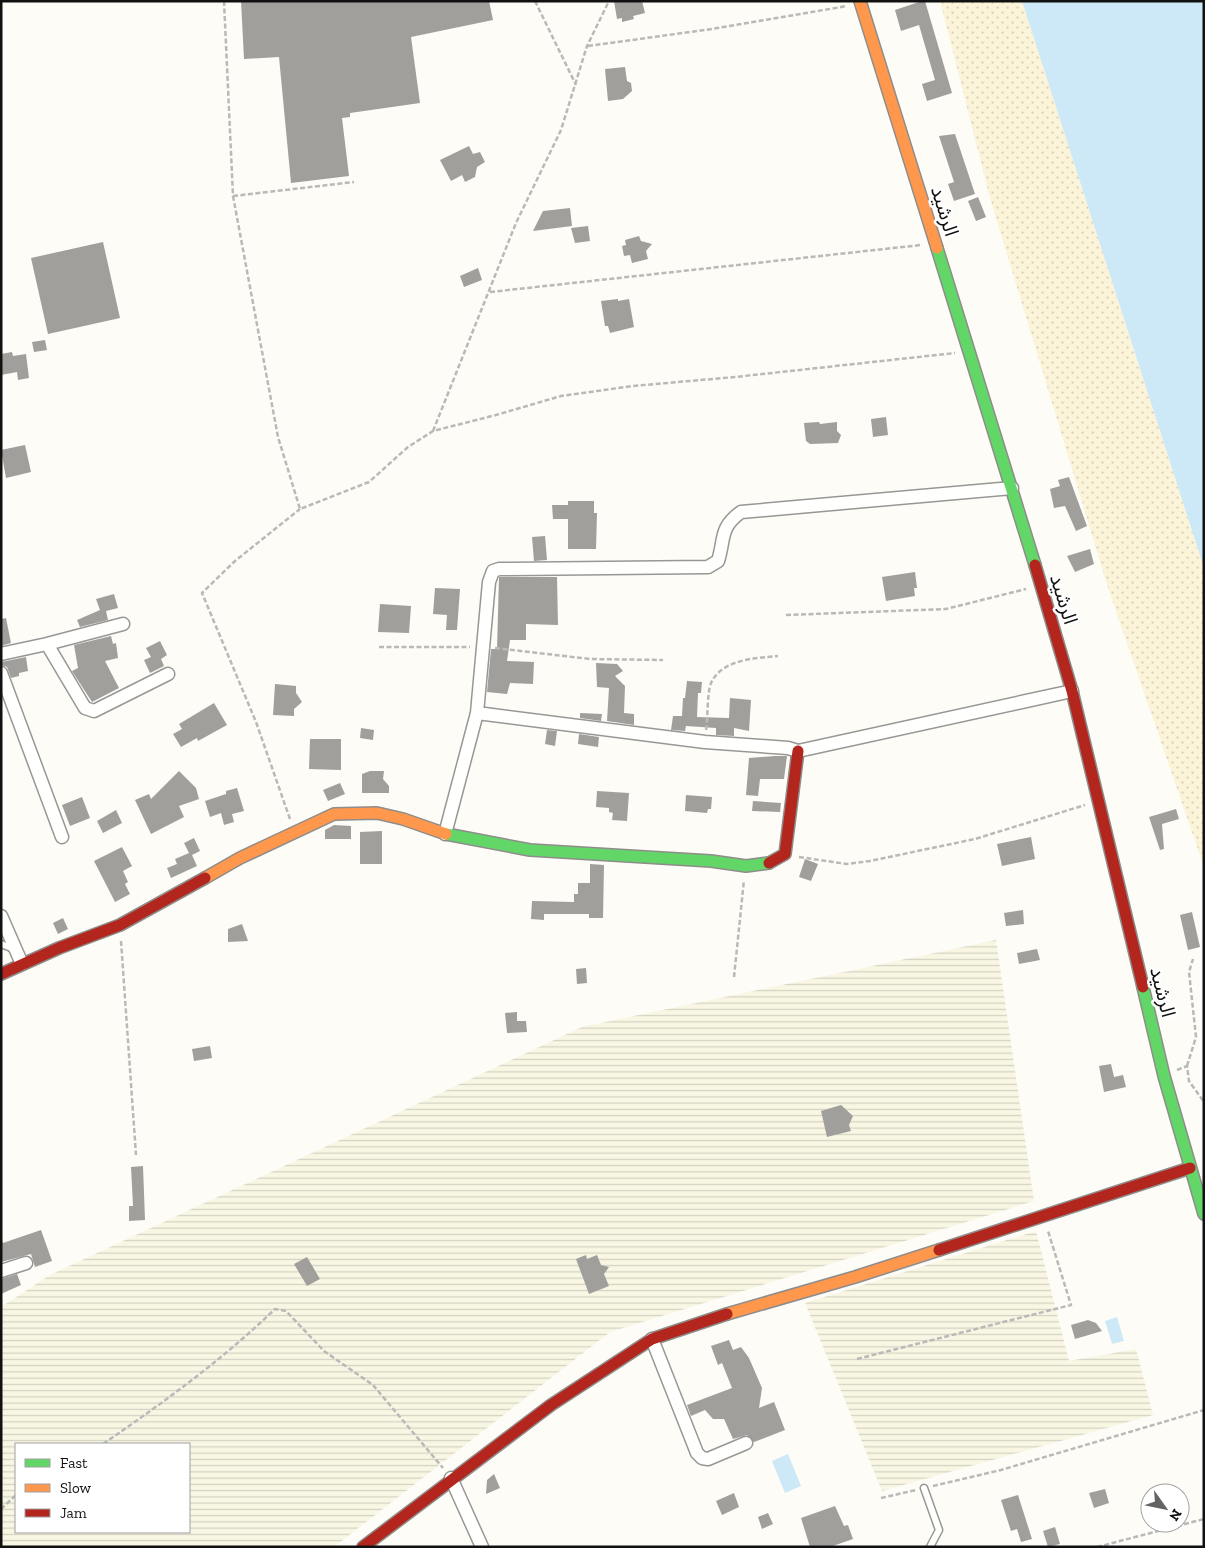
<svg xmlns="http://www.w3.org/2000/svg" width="1205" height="1548" viewBox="0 0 1205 1548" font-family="'Zilla Slab','Noto Sans Arabic',serif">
<defs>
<pattern id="farmland-rules" width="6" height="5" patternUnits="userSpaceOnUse" patternTransform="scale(1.25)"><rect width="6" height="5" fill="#f9f7e4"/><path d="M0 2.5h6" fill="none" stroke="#d4d3c3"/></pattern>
<pattern id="sand-dots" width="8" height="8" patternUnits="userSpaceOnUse" patternTransform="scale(1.25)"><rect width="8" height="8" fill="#fcf4d9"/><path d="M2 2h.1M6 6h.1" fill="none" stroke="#d7d0b9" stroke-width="1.8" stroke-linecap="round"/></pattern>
</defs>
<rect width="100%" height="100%" fill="#fdfcf7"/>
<path fill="url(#farmland-rules)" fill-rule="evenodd" d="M996,940l38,261 -424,131 -276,215h-333v-240l49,-32 532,-248zM16,1444h173v88h-173z
M1036,1231l33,130 67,-12 17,66 -271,76 -77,-188z"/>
<path fill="url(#sand-dots)" d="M940,1h82l182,567v299l-96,-279 -118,-390z"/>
<path fill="#cde8f7" d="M1022,1h182v567z
M1117,1317l7,24 -12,3 -7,-23z
M788,1454l13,32 -16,7 -13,-32z"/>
<path fill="#a19f9c" d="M241,1h248l4,19 -82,17 9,66 -70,10v4l-8,1 7,58 -58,7 -12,-126 -35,2z
M614,1h28l3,12 -12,3 1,3 -12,3v-4l-5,1z
M922,1h3l27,92 -25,8 -5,-17 13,-4 -16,-55 -18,6 -6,-21z
M625,67l2,14 4,2 1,8 -9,8 -15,2 -3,-32z
M955,134l20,60 -21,7 -6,-17 6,-2 -15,-46z
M469,146l4,8 7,-2 5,10 -8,5 -2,10 -10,5 -3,-7 -11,6 -11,-21z
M978,197l8,20 -10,4 -8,-20z
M570,208l2,18 -39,5 10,-20z
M588,226l2,15 -15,2 -4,-15z
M639,236l2,5 11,3 -6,7 2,8 -16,4 -2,-8 -6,1 -2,-10 4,-1 -1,-5z
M103,242l17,76 -72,16 -17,-76z
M478,268l4,12 -18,7 -4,-11z
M618,299v2l11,-2 5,28 -24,6 -2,-7h-3l-4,-25z
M45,340l2,10 -13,2 -2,-10z
M12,352l1,4 13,-2 3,24 -11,2 -1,-8 -16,3v-21z
M886,417l2,18 -15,2 -2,-18z
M819,422l1,2 17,-2v9l4,4 -3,8 -28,1 -4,-3 -2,-18z
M25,445l6,27 -25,6 -5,-28z
M1069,477l18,49 -11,5 -11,-25 -11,2 -4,-19 10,-3 -2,-6z
M568,501h26v12h3l-1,36h-28v-30h-15l-1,-14h16z
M545,536l2,24 -13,1 -2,-24z
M1090,549l4,15 -19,8 -8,-16z
M915,572l2,16h-3l1,8 -29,5 -4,-24z
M499,577h58l1,48 -32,-1v16h-16l-3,21 27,1 -1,22 -23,-1 -3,11 -20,-2 4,-43h6z
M435,588l25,1 -3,41h-11l1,-15 -14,-1z
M114,594l4,14 -12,3 2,9 -28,7 -3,-7 23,-10 -4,-11z
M380,604l31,2 -2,27 -31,-1z
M6,618l5,25 -10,3v-27z
M111,636l2,8 3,-1 2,15 -13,3 14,27 -27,14 -20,-31 6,-3 -4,-23z
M160,641l7,14 -6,4 3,7 -14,7 -6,-13 7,-3 -5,-9z
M26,657l2,14 -9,2v3l-8,2 -4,-11 -6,-2v-3z
M596,663l21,1 6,7 -8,5 10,10 -1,27 10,1v11l-27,-4 2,-33 -12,-1z
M687,681l15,1 -1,11h-3l-1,24 32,1 1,-20 21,2 -2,31 -15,-3v8l-18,-1v-7l-30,-2 -1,5 -14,-1 2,-14h9l1,-18h2z
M275,684l21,2v7l6,9 -8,7v7l-21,-1z
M214,703l13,22 -29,16 -1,-3 -16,9 -8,-13 9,-5 -3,-5z
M580,713l22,1 -1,7 -21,-3z
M361,728l13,2 -1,10 -13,-2z
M547,730l10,1 -2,15 -10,-2z
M579,734l20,3 -1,10 -20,-3z
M310,739h31v31l-32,-1z
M775,756h12l-3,23h-24l-2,17 -12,-1 3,-37z
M179,771l17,17 3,11 -20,7 5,11 -33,17 -16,-34 14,-6 2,5z
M370,771h14l-1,8 6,7v7h-27v-19z
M340,783l5,11 -17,7 -5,-11z
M237,788l7,23 -12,3 2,8 -10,3 -3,-12 -11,4 -5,-16 21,-7v-3z
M597,791l32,2 -2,28 -15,-1 1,-7 -4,-1v-4l-13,-1z
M686,795l26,2 -1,12h-3l-1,4 -22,-2z
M82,797l8,21 -20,8 -8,-21z
M753,801l28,2 -1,9 -28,-1z
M1176,809l3,10 -17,5 2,25 -4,1 -11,-33z
M116,810l6,13 -19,10 -6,-12z
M334,825l17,1v13h-26v-9z
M382,831v33h-22v-32z
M1031,837l4,22 -33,7 -5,-22z
M194,838l6,13 -8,4 5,11 -26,12 -4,-10 10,-4 -2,-5 14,-6 -5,-10z
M122,847l10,19 -9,5 5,11 -3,2 5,10 -15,8 -21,-41z
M805,859l13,5 -7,17 -12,-4z
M590,864l14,1 -1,53h-14v-4h-45v6l-13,-1 1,-18 42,1v-8h4v-11h12z
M1023,910l1,14 -18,2 -2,-13z
M1192,912l8,35 -12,3 -8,-35z
M63,918l5,11 -10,5 -5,-11z
M242,924l6,17 -20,1v-13z
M1037,949l3,11 -21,4 -2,-11z
M586,968l1,15 -10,1 -1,-15z
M517,1012v9h9l1,11 -20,1 -2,-20z
M210,1046l2,12 -18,3 -2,-12z
M1111,1064l3,13 9,-2 3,12 -22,5 -5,-26z
M841,1105l12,11 -4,9 2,6 -24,6 -6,-26z
M143,1166l2,54 -16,1v-15h4l-2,-39z
M41,1230l11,31 -17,6 -4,-13 -30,8v-23l2,4z
M586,1255l1,4 10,-4 4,10 8,2 -5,7 5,12 -20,8 -13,-35z
M307,1257l13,22 -13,7 -13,-22z
M17,1274l4,11 -20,9v-15z
M1088,1320l8,3 6,8 -27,8 -4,-14z
M729,1340l4,10 8,-3 8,11 13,30 -3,20 15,-6 11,28 -31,12 -7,-7 -14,4 -9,-20h-11l-8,-9 -14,6 -4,-11 45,-17 -10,-25 -4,2 -7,-19z
M494,1474l6,14 -14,6 1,-14z
M1105,1489l4,14 -15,5 -5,-15z
M734,1493l5,14 -17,8 -6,-14z
M1018,1495l14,44 -11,3 -4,-13 -6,2 -10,-31z
M835,1506l9,20 4,-1 5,14 -23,8h-20l-9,-29z
M768,1513l5,11 -11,5 -4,-12z
M1055,1527l5,17 -12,3 -5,-16z"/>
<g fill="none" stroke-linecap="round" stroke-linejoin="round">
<defs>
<path id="lane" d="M1,944l13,5
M924,1488l15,42 -9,17"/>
<path id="street" d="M47,644l38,64 9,3 74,-37
M1,654l46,-10 76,-20
M1,673l61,164
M477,713l228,29 83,6 10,3 274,-60
M445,834l32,-121 12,-131 4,-11 6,-2 209,-2 10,-6c7,-22 1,-33 23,-49l271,-24
M1,916l21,48
M1,1271l25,-8
M652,1339l45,114 5,5 6,1 38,-16
M451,1478l31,69"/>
<path id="fast" d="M937,248l98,317
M446,834l84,16 181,11 35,5 23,-3
M1143,987l21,89 40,138"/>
<path id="slow" d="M860,1l77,247
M205,878l35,-20 94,-44 43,-1 26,6 43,15
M727,1314l128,-37 84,-27"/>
<path id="jam" d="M1035,565l37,126 71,296
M769,863l16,-9 13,-103
M1,974l58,-26 61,-23 85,-47
M939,1250l251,-82
M363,1547l188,-142 101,-66 75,-25"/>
</defs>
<use href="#lane" stroke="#979795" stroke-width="9"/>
<use href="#street" stroke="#979795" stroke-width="15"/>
<use href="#fast" stroke="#8e8d8b" stroke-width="14"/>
<use href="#slow" stroke="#8e8d8b" stroke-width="14"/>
<use href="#jam" stroke="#8e8d8b" stroke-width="14"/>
<path stroke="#b9b9b8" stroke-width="2.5" stroke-dasharray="5 2.5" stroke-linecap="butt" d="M224,1l9,195 45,241 22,72 69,-27 39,-35 25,-16 63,-16 65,-19 72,-10 102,-9 220,-24
M535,1l41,84
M588,46l124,-17 135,-23
M233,196l121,-14
M490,292l431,-47
M433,431l83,-208 45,-93 26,-84 22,-45
M786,615l160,-6 80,-20
M379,647h91
M495,648l95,11 73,1
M706,730c2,-12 1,-37 5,-47 11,-24 45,-25 67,-27
M290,819l-34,-97 -54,-129 33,-32 65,-52
M799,857l48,7 23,-3 105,-22 110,-34
M121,941l15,214
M734,977l10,-97
M1187,1066l9,-29 -7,-65 4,-13
M1177,1070l10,-4 2,15 15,21
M857,1359l214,-54 -23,-74
M103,1444c61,-42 118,-83 172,-135l11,2 38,40 49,34 70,83
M933,1486l68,-16 203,-60
M881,1498l35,-8
M1,1509l15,-14
M1097,1547l107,-28"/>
<use href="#lane" stroke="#fffffe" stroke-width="6"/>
<use href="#street" stroke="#fffffe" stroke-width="12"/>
<use href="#fast" stroke="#63d668" stroke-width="11"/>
<use href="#slow" stroke="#ff974d" stroke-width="11"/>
<use href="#jam" stroke="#b3261e" stroke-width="11"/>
</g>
<g text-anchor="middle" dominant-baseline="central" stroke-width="5" stroke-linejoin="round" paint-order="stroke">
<g font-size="20" fill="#111" stroke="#fff">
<text transform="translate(945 211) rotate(73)">الرشيد</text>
<text transform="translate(1064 599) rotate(73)">الرشيد</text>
<text transform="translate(1163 992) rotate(76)">الرشيد</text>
</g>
</g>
<rect width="1205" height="1548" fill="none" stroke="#111111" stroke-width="5"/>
<rect x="15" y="1443" width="175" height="90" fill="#ffffff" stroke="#a0a0a0"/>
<rect x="25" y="1459" width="25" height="8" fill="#63d668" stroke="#a0a0a0"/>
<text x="60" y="1468" font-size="15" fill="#111111">Fast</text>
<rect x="25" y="1484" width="25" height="8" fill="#ff974d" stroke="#a0a0a0"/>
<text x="60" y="1493" font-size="15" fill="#111111">Slow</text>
<rect x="25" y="1509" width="25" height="8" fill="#b3261e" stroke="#a0a0a0"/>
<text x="60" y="1518" font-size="15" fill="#111111">Jam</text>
<g transform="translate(1165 1508) rotate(123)"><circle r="24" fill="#ffffff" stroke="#a0a0a0"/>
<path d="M0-4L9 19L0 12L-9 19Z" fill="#646362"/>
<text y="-8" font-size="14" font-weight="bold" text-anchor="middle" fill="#111111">N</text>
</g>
</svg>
